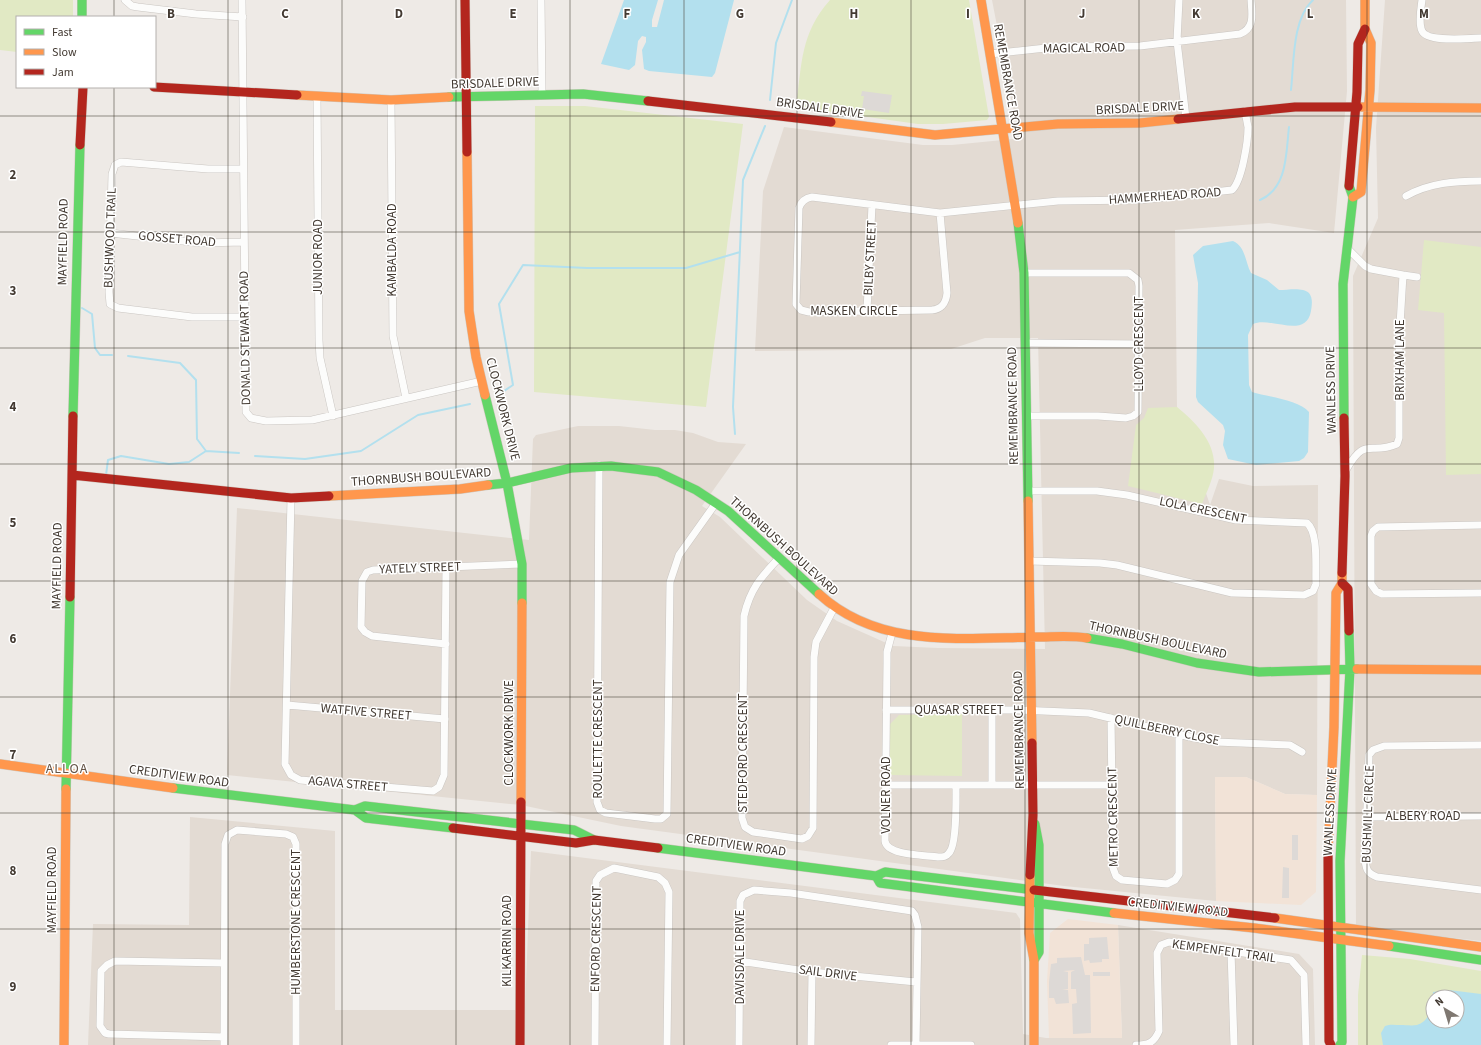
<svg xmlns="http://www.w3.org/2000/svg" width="1481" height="1045" viewBox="0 0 1481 1045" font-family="'Source Sans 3',sans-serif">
<rect width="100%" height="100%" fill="#eeeae6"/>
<path fill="#e3dbd3" d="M992,0h354l1,91 -13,142 -65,-10 -94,7 2,177 33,98 9,-26 34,7 65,-1 -1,310 -32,-1 -39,-17h-31l1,124 -152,-15 -443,-60 -100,-21 -294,-30 10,-267 292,32 4,-101 3,-4 42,-9h41l36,4h20l18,3 25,9 28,2 -44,62 18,11 87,83 30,21 56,25 45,2 107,1 -7,-311h-53l-34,11 -196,2 8,-160 21,-64 139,18h29l70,-7 -3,-19 -5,-5z
M1385,0h96v941l-125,-14 -3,-651 25,-58 -2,-90z
M190,817l145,14v179h190l6,-159 485,62 4,6 3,115 23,4h76l-4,-113 181,29 14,15 2,76h-1227l5,-121 96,1z"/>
<path fill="#f2e3d7" d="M1215,777h31l39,17 32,1 -1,97 -15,13 -85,-4z
M1068,919l50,6 4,113h-73l-2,-57 3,-48z"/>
<path fill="#e1e9c4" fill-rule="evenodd" d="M0,0h73v17h-56v35l-17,-2z
M830,0h139l20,117 -2,3 -44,4h-25l-122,-17c6,-43 4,-73 34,-107z
M535,106h50l158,18 -37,283 -172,-15z
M1424,240l57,7v227l-35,1 -2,-162 -26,-3z
M1177,407c18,15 39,35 37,61 -1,12 -8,25 -12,36l-74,-18 8,-61 8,-7 4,-10z
M962,714v62l-72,-1v-51l9,-9z
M1362,955l48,4 71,12v74h-123v-50zM1433,997h24v24h-24z"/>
<path fill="#ddd9d6" d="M862,91l30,4 -3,18 -27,-4 2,-13h-3z
M1292,835h6v25h-6z
M1283,867l6,1v30h-7z
M1107,937l2,22h-7v3l-12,1 -1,-3 -5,1v-17h5v-6z
M1081,957l4,18h5l1,58 -18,1 -1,-30 5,-1 -1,-14h-5v-17l4,-2 -12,1 5,1v17h-6l6,1 1,13 -13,1 -2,-6h-5v-16l2,-18 6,-1v-5z
M1093,972h17v4h-17z"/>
<path fill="#b3e0ee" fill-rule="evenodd" d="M624,0h34l-6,20v7h5l7,-27h70l-19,73 -3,4 -63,-6 -5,-2 -2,-19 4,-8v-5l-4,-1 -4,5 -3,24 -6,5 -28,-6z
M1233,241c13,6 12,21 18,32l16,7 12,10c9,0 24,-3 30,3 4,5 3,12 2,18 -5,29 -41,5 -58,13l-5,11 1,50 3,7c16,5 47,8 57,20l-1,40 -4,6 -5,3 -43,4 -28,-6 -5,-14 2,-14 -2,-6 -25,-23 -2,-5 2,-114 -5,-28 10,-9z
M1449,990l32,4v51h-98l-2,-12 4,-7c5,-2 10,-1 16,-1 4,0 11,1 16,0 14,-4 15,-21 16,-33zM1433,997h24v24h-24z"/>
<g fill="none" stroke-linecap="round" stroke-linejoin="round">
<path stroke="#b3e0ee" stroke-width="2" d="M1291,90c3,-27 1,-71 22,-90
M770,100l6,-57 16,-43
M1260,200c28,-12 26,-48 29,-73
M82,308l10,6 3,34 5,7h12
M128,356l52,7 16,17 1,59 9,12
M498,395l15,-10 -14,-81 24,-39 64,3h99l54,-16
M735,434l-2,-27 10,-227 22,-54
M255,456l50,3 56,-8 57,-36 52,-11
M106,475l2,-15 13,-4 48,8 20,-2 17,-11 33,2"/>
<defs>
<path id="street" d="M125,0l7,6 6,1 58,7 47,3
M242,0l4,412 5,6 15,3 46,-1 170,-39
M541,0l1,94
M1179,0l-2,41 9,77
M1422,0c-1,8 -4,23 0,31 6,12 46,7 59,7
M990,54l65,-7 85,-1 100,-12c15,-6 12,-20 11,-34
M317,96l2,244 1,18 13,58
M391,100l2,236 13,62
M243,169h-35l-87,-7 -6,3 -3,9 -3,118 1,12 8,4 74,9h53
M1406,196c23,-13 49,-15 75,-15
M940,213l7,80c-1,10 -5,16 -15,17l-123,2 -8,-2 -5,-6 3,-96c2,-6 6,-10 13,-11l128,16 118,-12 81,-1 93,-10c10,-9 16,-49 16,-63 -1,-5 -2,-11 -3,-16
M110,233l91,10 43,-1
M1024,273h105l9,7 1,6 -1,126 -5,4 -7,2 -28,-2h-72
M1403,275l14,2
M867,311l5,-106
M1025,343l115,1
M599,465l-2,337 3,8 6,3 49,6h6l6,-5 3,-232 9,-27 37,-52
M1346,470c20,-35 23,-14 51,-26l2,-6v-97l4,-66 -32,-6 -6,-3 -18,-18
M1028,491h69l30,4 109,25 71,3c12,10 8,46 9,61l-3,7 -9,4 -72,-2 -115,-28 -17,-2 -71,-2
M291,498l-6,266 6,11 9,5 133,11 6,-4 5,-12 2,-207
M1481,525l-103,2 -5,4 -2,5v48l5,7 6,3 99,-1
M779,558c-18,19 -29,31 -35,58l-2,202 3,9 8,5 49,7 6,-3 5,-8 1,-171 2,-15 18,-34
M892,633l-5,19v10l-2,179c2,15 41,14 53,16 5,0 8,0 11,-4 8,-8 7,-55 7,-68
M446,644l-74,-8 -7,-4 -4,-5 1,-46 5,-9 6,-2 149,-6
M287,705l158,14
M886,710h133l70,3 101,24 26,5 74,3 12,7
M992,710v75
M1111,718l2,150 3,8 6,4 45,4 8,-4 4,-6v-139
M1481,745l-97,1 -11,4 -4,5 -4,105c1,9 2,13 12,17l104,13
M886,785h227
M1366,817l115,-1
M1231,951l3,94
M739,961l73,11 104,10
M224,1037l-115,-3 -4,-1 -5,-7 1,-55 6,-6 8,-4 109,2
M224,1045l1,-201 3,-9 9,-5 49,4 7,3 3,7v201
M595,1045l1,-164 4,-6 14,-7 44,9 7,6 4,9 -2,153
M739,1045l1,-144 3,-6 11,-5 37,3 121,18 3,4 3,12 -2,118
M811,1045l1,-73
M891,1045h80
M1136,1045c12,0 18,-2 23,-14l-2,-78 4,-8 8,-3 122,18 13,15 2,70"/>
<path id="fast" d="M82,0v17
M449,97l134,-3 65,7
M1018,223l6,50 4,228
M485,395l22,88 15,81v39
M73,416l7,-271
M1344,418l-1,-134 10,-87 -4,-11
M488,485l19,-2 64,-15 40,-2 47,6 38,18 32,21 91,83
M1087,638l35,6 75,19 62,9 98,-3
M173,788l182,22 11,8 87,10
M66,789l4,-192
M355,810l10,-4 209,24 20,10
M658,848l218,28 9,-4 149,18
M876,876l4,7 234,30
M1389,946l92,14
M1034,960l5,-8v-107l-4,-21
M1340,1045l2,-3 -2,-181 10,-192 -1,-38"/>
<path id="slow" d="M981,0l37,223
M297,95l94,5 58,-3
M1358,107l123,1
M831,122l104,13 123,-11 82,-1 38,-4
M467,152l2,159 7,46 9,38
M1353,197l8,-5 9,-102 1,-47 -6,-14v-29
M329,496l131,-7 28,-4
M1028,501l4,242
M819,594c60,55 142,44 217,43 17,0 35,-2 51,1
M1357,669l124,1
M0,764l173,24
M521,802l1,-199
M1328,853l6,-126 2,-134 6,-10v-10
M1030,875l-1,58 5,27v85
M1114,913l140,15 135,18
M1275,918l206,29
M64,1045l2,-256"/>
<path id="jam" d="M465,0l2,152
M154,87l143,8
M648,101l183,21
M1178,119l117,-12h63
M80,145l3,-58
M1349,186l8,-94 1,-48 7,-15
M72,475l219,23 38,-2
M1342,573l3,-97 -1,-58
M1342,583l6,6 1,42
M70,597l3,-181
M453,828l123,15 18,-3 64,8
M1328,853l1,188 2,4
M1030,875l3,-60 -1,-72
M1034,890l241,28
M520,1045l1,-243"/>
</defs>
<use href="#street" stroke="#cac6c2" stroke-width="8"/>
<use href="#fast" stroke="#cfc7be" stroke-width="10"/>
<use href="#slow" stroke="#cfc7be" stroke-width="10"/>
<use href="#jam" stroke="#cfc7be" stroke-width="10"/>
<use href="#street" stroke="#fcfcfb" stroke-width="7"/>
<use href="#fast" stroke="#63d668" stroke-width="9"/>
<use href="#slow" stroke="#ff974d" stroke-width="9"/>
<use href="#jam" stroke="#b3261e" stroke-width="9"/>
</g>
<path fill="none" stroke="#433a32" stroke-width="1" stroke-opacity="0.55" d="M114,0v17M228,0v1045M342,0v1045M456,0v1045M570,0v1045M684,0v1045M797,0v1045M911,0v1045M1025,0v1045M1139,0v1045M1253,0v1045M1367,0v1045M114,87v958M0,116h1481M0,232h1481M0,348h1481M0,464h1481M0,581h1481M0,697h1481M0,813h1481M0,929h1481"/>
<g text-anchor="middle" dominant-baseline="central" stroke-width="3" stroke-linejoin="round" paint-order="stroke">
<g font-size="13" fill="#433a32" stroke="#fff">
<text transform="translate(1084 48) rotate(-1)">MAGICAL ROAD</text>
<text transform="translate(1008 82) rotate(80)">REMEMBRANCE ROAD</text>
<text transform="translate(495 83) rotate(-2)">BRISDALE DRIVE</text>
<text transform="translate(820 108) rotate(8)">BRISDALE DRIVE</text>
<text transform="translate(1140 108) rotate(-3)">BRISDALE DRIVE</text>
<text transform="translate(1165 196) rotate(-4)">HAMMERHEAD ROAD</text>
<text transform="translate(110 238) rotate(-88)">BUSHWOOD TRAIL</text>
<text transform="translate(177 239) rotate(5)">GOSSET ROAD</text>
<text transform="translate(63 242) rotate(-89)">MAYFIELD ROAD</text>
<text transform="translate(392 250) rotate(-90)">KAMBALDA ROAD</text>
<text transform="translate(318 257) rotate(-90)">JUNIOR ROAD</text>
<text transform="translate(870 258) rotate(-87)">BILBY STREET</text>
<text x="854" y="311">MASKEN CIRCLE</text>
<text transform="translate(245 338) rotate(-91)">DONALD STEWART ROAD</text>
<text transform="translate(1139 344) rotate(-90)">LLOYD CRESCENT</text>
<text transform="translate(1400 360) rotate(-90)">BRIXHAM LANE</text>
<text transform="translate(1331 390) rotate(-91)">WANLESS DRIVE</text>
<text transform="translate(1013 406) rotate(-91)">REMEMBRANCE ROAD</text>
<text transform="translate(503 409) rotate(76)">CLOCKWORK DRIVE</text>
<text transform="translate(421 477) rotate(-4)">THORNBUSH BOULEVARD</text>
<text transform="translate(1203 510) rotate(12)">LOLA CRESCENT</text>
<text transform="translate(784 546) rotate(42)">THORNBUSH BOULEVARD</text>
<text transform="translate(57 566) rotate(-89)">MAYFIELD ROAD</text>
<text transform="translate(420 568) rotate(-2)">YATELY STREET</text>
<text transform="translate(1158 640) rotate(12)">THORNBUSH BOULEVARD</text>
<text x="959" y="710">QUASAR STREET</text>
<text transform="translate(366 712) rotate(5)">WATFIVE STREET</text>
<text transform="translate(1019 730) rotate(-91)">REMEMBRANCE ROAD</text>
<text transform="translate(1167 730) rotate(12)">QUILLBERRY CLOSE</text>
<text transform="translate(509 733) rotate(-90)">CLOCKWORK DRIVE</text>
<text transform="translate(598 739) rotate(-90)">ROULETTE CRESCENT</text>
<text transform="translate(743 753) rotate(-90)">STEDFORD CRESCENT</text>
<text transform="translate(179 776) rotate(8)">CREDITVIEW ROAD</text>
<text transform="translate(348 784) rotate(5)">AGAVA STREET</text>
<text transform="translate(886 795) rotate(-90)">VOLNER ROAD</text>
<text transform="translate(1330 812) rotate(-87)">WANLESS DRIVE</text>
<text transform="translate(1368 814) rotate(-88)">BUSHMILL CIRCLE</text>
<text x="1423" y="816">ALBERY ROAD</text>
<text transform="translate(1113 817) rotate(-91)">METRO CRESCENT</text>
<text transform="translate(736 845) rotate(8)">CREDITVIEW ROAD</text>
<text transform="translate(52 890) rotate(-90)">MAYFIELD ROAD</text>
<text transform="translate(1178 907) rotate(6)">CREDITVIEW ROAD</text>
<text transform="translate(296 922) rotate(-90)">HUMBERSTONE CRESCENT</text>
<text transform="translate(596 939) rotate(-89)">ENFORD CRESCENT</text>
<text transform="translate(507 941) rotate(-90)">KILKARRIN ROAD</text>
<text transform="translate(1224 951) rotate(8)">KEMPENFELT TRAIL</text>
<text transform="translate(740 957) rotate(-90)">DAVISDALE DRIVE</text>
<text transform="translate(828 973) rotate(7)">SAIL DRIVE</text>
</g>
<g font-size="14" letter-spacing="1" fill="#665649" stroke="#fff">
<text x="67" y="769">ALLOA</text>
</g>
</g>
<g font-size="13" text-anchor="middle" font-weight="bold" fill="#433a32" stroke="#fff" stroke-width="3" stroke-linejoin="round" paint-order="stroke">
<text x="171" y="18">B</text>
<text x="285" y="18">C</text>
<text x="399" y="18">D</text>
<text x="513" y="18">E</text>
<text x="627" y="18">F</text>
<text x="740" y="18">G</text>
<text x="854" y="18">H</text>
<text x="968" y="18">I</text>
<text x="1082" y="18">J</text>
<text x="1196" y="18">K</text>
<text x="1310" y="18">L</text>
<text x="1424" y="18">M</text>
<text x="13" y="179">2</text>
<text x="13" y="295">3</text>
<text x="13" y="411">4</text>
<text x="13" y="527">5</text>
<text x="13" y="643">6</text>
<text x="13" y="759">7</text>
<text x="13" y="875">8</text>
<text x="13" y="991">9</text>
</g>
<rect x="16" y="16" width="140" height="72" fill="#ffffff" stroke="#b4b0ad"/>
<rect x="24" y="29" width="20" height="6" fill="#63d668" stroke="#b4b0ad"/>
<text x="52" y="36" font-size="12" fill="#433a32">Fast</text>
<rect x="24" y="49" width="20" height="6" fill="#ff974d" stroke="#b4b0ad"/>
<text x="52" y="56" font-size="12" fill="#433a32">Slow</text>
<rect x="24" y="69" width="20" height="6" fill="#b3261e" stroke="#b4b0ad"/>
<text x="52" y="76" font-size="12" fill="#433a32">Jam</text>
<g transform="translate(1445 1009) rotate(322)"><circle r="19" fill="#ffffff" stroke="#b4b0ad"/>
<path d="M0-3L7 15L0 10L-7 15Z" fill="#7f7871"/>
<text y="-6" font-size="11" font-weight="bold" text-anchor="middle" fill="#433a32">N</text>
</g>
</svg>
